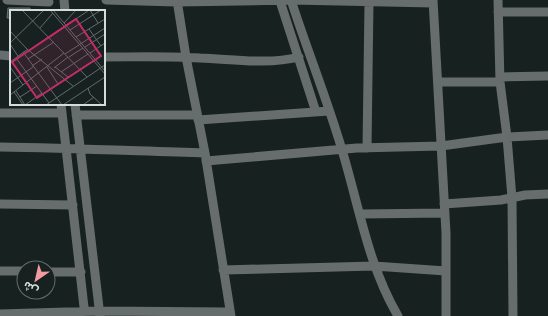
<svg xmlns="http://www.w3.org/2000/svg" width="548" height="316" viewBox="0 0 548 316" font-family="Commissioner,'Noto Sans Arabic',sans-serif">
<rect width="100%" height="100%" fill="#172120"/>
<path fill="#404a49" stroke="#687473" d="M8,8h22v3h-19v7h-4z"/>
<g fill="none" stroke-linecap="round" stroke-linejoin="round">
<path stroke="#676c6c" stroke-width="9" d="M7,0l42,2
M64,0l1,11
M106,0l71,2 115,-2 141,3
M177,0l9,57 19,96 26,163
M291,0c16,50 36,99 51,150 17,56 26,115 56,166
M433,0l13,233v83
M498,0l2,82 7,55 5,61 1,118
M280,1l36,111
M498,12h50
M0,55l11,1
M104,57c32,0 64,-1 96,1 32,1 67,7 99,-1
M500,77l48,-1
M438,82h62
M61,104l24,212
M75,104l25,212
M0,113h62
M76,115h121
M198,120l131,-9
M0,147c68,1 137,4 205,6
M367,148l2,-146
M206,161l151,-13 84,-2 66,-9 41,-2
M0,204l73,1
M444,204l57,-4 24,-5 23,-1
M360,214l85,-1
M223,270l151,-4 72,5
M0,271h24
M48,272h33
M0,314l99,-3 131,1"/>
</g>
<g transform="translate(10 10)">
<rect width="95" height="95" fill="#172120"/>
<path fill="none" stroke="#636c6b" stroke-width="1" d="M12,0l65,67M40,0l55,64M43,0l52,61M80,0l8,13M54,13l12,-13M30,18l13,-15M79,19l12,17M60,20l31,-20M0,21l17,18 46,37M40,27l39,-27M66,27l29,-18M0,33l34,-33M0,34l8,12M75,37l20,-13M13,42l39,53M80,43l15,-10M55,44l40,-26M59,47l14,-9M6,48l33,45M18,49l26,-17M0,52l18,-13M22,56l10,-7M0,57l13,18M37,57l11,17M45,57l13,10M44,58l14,-11M51,62l27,-18M0,73l23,-16M78,78l2,6 12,11M40,79l43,-28M6,81l9,14M4,82l9,13M0,85l54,-42M10,87l17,-11M15,95l17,-12M36,95l59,-40M53,95l42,-28M73,95l11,-8"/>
<path fill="#c42c68" fill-opacity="0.15" stroke="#c42c68" stroke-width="2" d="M66,9l25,37 -64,42 -25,-36z"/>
<rect width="95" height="95" fill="none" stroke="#d6dcdc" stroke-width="2"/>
</g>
<g transform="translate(36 280) rotate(214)"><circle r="19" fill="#172120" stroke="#636c6b"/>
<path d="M0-3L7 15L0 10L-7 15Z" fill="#f49aa2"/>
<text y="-6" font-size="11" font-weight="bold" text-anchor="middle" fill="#d6dcdc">ش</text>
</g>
</svg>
